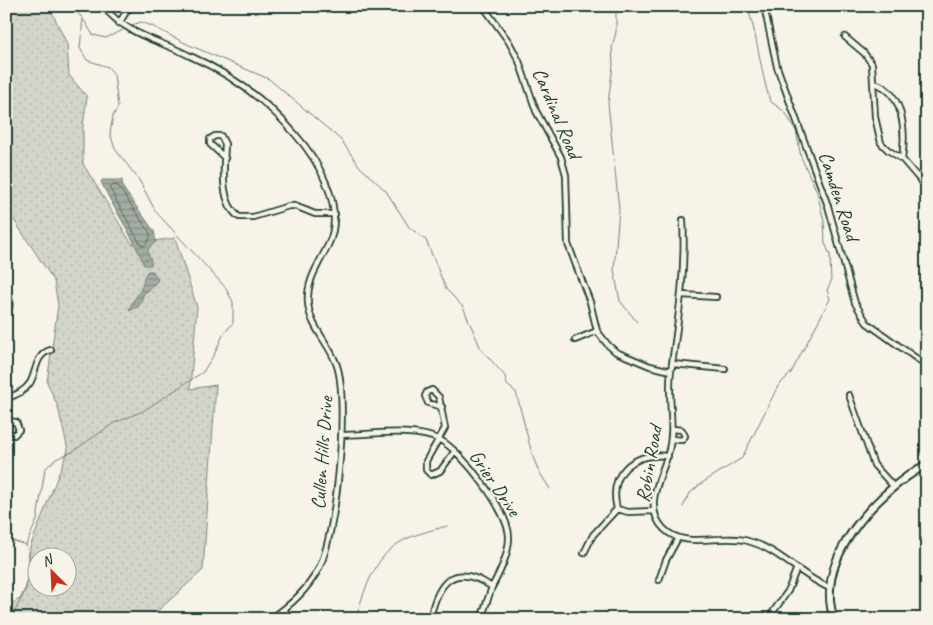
<svg xmlns="http://www.w3.org/2000/svg" width="933" height="625" viewBox="0 0 933 625" font-family="Caveat,sans-serif">
<defs>
<pattern id="grass-dots" width="8" height="8" patternUnits="userSpaceOnUse" patternTransform="scale(1.25)"><rect width="8" height="8" fill="#d3d5ca"/><path d="M2 2h.1M6 6h.1" fill="none" stroke="#b5b8ae" stroke-width="1.8" stroke-linecap="round"/></pattern>
<pattern id="water-rules" width="6" height="5" patternUnits="userSpaceOnUse" patternTransform="scale(1.25)"><rect width="6" height="5" fill="#a4ada3"/><path d="M0 2.5h6" fill="none" stroke="#858e86"/></pattern>
</defs>
<rect width="100%" height="100%" fill="#f7f3e8"/>
<filter id="ink" filterUnits="userSpaceOnUse"><feTurbulence type="fractalNoise" baseFrequency=".02" numOctaves="2"/><feDisplacementMap in="SourceGraphic" scale="10" xChannelSelector="R" yChannelSelector="G"/><feConvolveMatrix kernelMatrix="1 2 1 2 8 2 1 2 1" color-interpolation-filters="sRGB"/></filter>
<g filter="url(#ink)">
<path fill="url(#grass-dots)" stroke="#79897f" fill-rule="evenodd" d="M6,6h43l18,38 2,31 18,22 -4,29v38l49,80 43,-6 22,69 -7,82 26,-4 -13,185 -54,49h-143v-13l14,-7 6,-12 4,-40 38,-97 -10,-43 -11,-25 11,-77 -4,-24 -48,-73zM38,558h30v30h-30z"/>
<path fill="url(#water-rules)" stroke="#6f8077" d="M102,180h20l1,8 31,43 2,11c-15,11 -4,11 -5,23h-7c-11,-30 -30,-55 -43,-83z
M148,271h5l5,9 -9,10 -5,3 -5,13 -10,5c2,-10 10,-16 13,-25 2,-6 1,-10 6,-15z"/>
<g fill="none" stroke-linecap="round" stroke-linejoin="round">
<path stroke="#546a60" stroke-width="1" d="M112,185l6,1 32,47v6l-6,7 -3,-1 -31,-56z"/>
<path stroke="#6f8077" stroke-width="1" d="M616,6v26l-4,15 1,18 -5,38 11,106 -5,61 6,31 17,21
M84,20l9,15 13,3 17,-8
M129,26l12,-4 11,4 37,19 80,34 72,61 19,27 26,24 23,36 17,13 20,49 17,18 18,42 24,27 2,9 9,7 16,62 6,16 12,19
M683,507l7,-14 12,-10 40,-25 36,-72 13,-13 39,-74 -3,-9 4,-8 -1,-27 -5,-12 -1,-22 -7,-29 -16,-35 -5,-26 -11,-19 -15,-11c-10,-31 -12,-64 -23,-95
M13,541l13,4
M925,559l2,-1
M6,619l9,-8 10,-20 6,-28 -5,-18 11,-25 8,-51 11,-10 16,-7 42,-29 29,-12 60,-39 12,-19 8,-18 10,-12v-21l-8,-15 -69,-75 -17,-32 -24,-31 -5,-16 3,-17 5,-9 -4,-33 -6,-7 -21,-7 -7,-12 3,-30 -14,-12
M356,619c6,-24 17,-56 37,-72 15,-12 37,-16 54,-21"/>
<defs>
<path id="street" d="M103,6c22,28 55,34 85,49 41,18 78,45 107,79 24,27 50,73 34,109 -9,20 -23,37 -21,60 2,26 24,42 30,66 10,39 -1,166 -20,201 -11,20 -28,36 -48,49
M483,6l26,36 10,19 17,50 25,46 5,18 2,69 22,58 7,29 11,14 8,7 34,14 21,5
M764,6l13,61 51,139 27,97 12,20 60,43
M119,23l11,-17
M845,37l19,16 8,11 3,53 6,26 7,7 14,9 25,29
M874,83c30,8 32,49 28,76
M225,158l-15,-14v-5l5,-3h6l4,8c-1,22 -6,58 14,73h14l36,-11h6l20,8h20
M683,220c3,52 -5,101 -12,151 -4,28 5,55 -3,83 -7,24 -26,53 -4,75 21,21 58,4 84,12 31,8 52,35 82,47
M6,288l4,13 -4,24
M682,295l34,2
M575,340l22,-9
M673,364l52,5
M849,395l25,70 20,22
M6,399c9,-4 18,-7 24,-16 7,-12 5,-29 21,-33
M442,407l-14,-4 -3,-7 2,-4 5,-2 7,7 6,31 -19,33v9l5,5 9,-4 15,-20
M6,421l10,1 3,8 -5,5 -8,-4
M341,435c29,0 73,-8 99,5 22,11 69,72 69,97 0,17 -9,35 -17,50
M672,439l10,1 3,-4 -3,-6 -9,-1
M654,511l-26,1 -11,-3c-9,-36 16,-57 51,-53
M584,553l9,-18 24,-26
M659,580l7,-20 12,-22
M284,609l7,10
M430,619c8,-39 25,-57 62,-32l-11,32
M768,619l20,-28 8,-21"/>
<path id="secondary" d="M834,619c-21,-61 44,-128 93,-155"/>
</defs>
<use href="#street" stroke="#1f3d34" stroke-width="8"/>
<use href="#secondary" stroke="#1f3d34" stroke-width="10"/>
<use href="#street" stroke="#f7f3e8" stroke-width="4.5"/>
<use href="#secondary" stroke="#f7f3e8" stroke-width="6"/>
</g>
</g>
<g text-anchor="middle" dominant-baseline="central" stroke-width="4" stroke-linejoin="round" paint-order="stroke">
<g font-size="20" fill="#1f3d34" stroke="#f7f3e8">
<text transform="translate(557 113) rotate(67)">Cardinal Road</text>
<text transform="translate(839 196) rotate(72)">Camden Road</text>
<text transform="translate(322 453) rotate(-86)">Cullen Hills Drive</text>
<text transform="translate(649 464) rotate(-80)">Robin Road</text>
<text transform="translate(495 483) rotate(56)">Grier Drive</text>
</g>
</g>
<rect width="933" height="625" fill="none" stroke="#f7f3e8" stroke-width="25"/>
<rect x="12" y="12" width="908" height="600" fill="none" stroke="#1f3d34" stroke-width="2" filter="url(#ink)"/>
<g transform="translate(52 572) rotate(336)"><circle r="24" fill="#f7f3e8" stroke="#a1aaa0"/>
<path d="M0-4L9 19L0 12L-9 19Z" fill="#c8321e"/>
<text y="-8" font-size="14" font-weight="bold" text-anchor="middle" fill="#1f3d34">N</text>
</g>
</svg>
